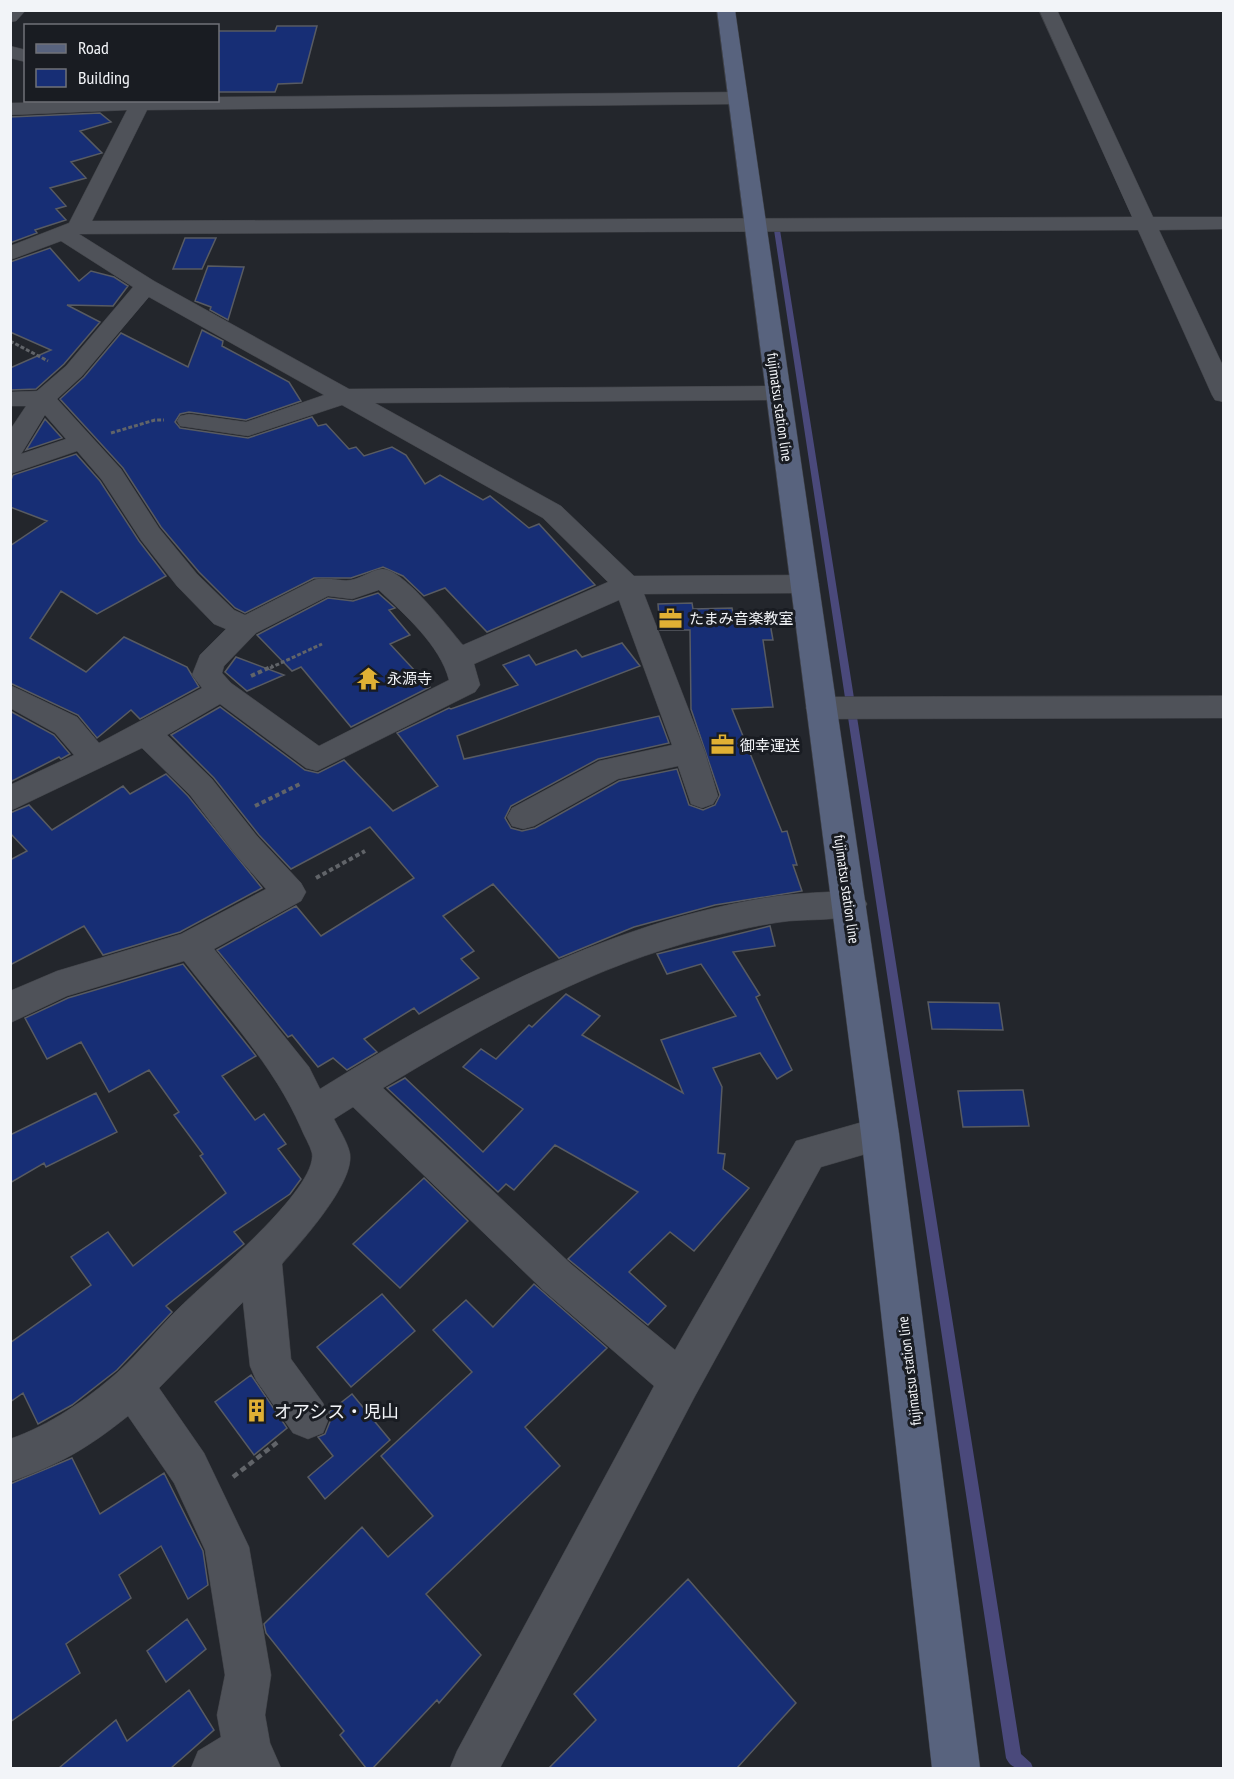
<svg xmlns="http://www.w3.org/2000/svg" width="1234" height="1779" viewBox="0 0 1234 1779" font-family="'PT Sans Narrow','Noto Sans JP',sans-serif">
<rect width="100%" height="100%" fill="#23262c"/>
<g fill="none" stroke-linecap="round" stroke-linejoin="round">
<path fill="#4a497b" fill-rule="evenodd" d="M777,228l3,2 241,1524 10,9 2,5c-12,0 -21,3 -27,-10l-232,-1528z"/>
</g>
<path fill="#172e75" stroke="#585b62" stroke-width="1.5" d="M277,26h40l-15,57 -24,1 -3,8h-57v-61h57z
M100,113l11,9 -31,9 22,22 -31,9 15,16 -36,10 16,18 -10,3 10,11 -31,10 2,3 -27,10v-126z
M185,238h31l-14,31h-29z
M50,248l29,33 12,-10 23,6 14,9 -15,20 -46,-1 33,17 -36,42 -28,25 -26,1v-22l41,-18 -41,-18v-70z
M208,266l36,1 -16,53 -18,-10 1,-3 -16,-6z
M202,330l21,11 -1,5 67,36 12,19 -55,19 -57,-8 -9,2 -5,8 5,6 68,10 64,-21 6,9 8,-2 23,25 7,-2 8,9 28,-9 14,8 19,29 15,-9 43,25 7,-4 39,32 10,-4 56,61 -108,47 -42,-44 -21,8 -21,-20 -20,-9 -32,11h-37l-69,35 -10,-5 -36,-36 -38,-45 -38,-59 -63,-69 24,-22 37,-44 67,34z
M45,419l17,19 -36,12z
M76,454l24,27 39,60 27,35 -69,38 -36,-23 -31,47 56,34 38,-35 63,30 12,20 -59,32 -9,-9 -34,28 -19,-23 -68,-32v-137l37,-25 -37,-14v-25l3,-7z
M378,593l17,15 -6,2 21,25 -20,9 40,43 -79,40 -50,-60 -9,4 -35,-36 71,-37 25,3z
M692,603l1,6 39,-1 1,5 35,-1 5,28h-10l10,67 -41,2 50,123 5,-1 10,34h-4l9,26 -87,14 -81,22 -75,31 -66,-74 -50,32 31,35 -13,8 18,19 -60,36 -5,-6 -50,31 13,13 -30,18 -14,-12 -15,9 -26,-32 -4,2 -71,-87 79,-44 25,30 93,-58 -44,-51 -79,42 -32,-34 -45,-57 -43,-43 49,-28 85,63 13,3 26,-13 49,51 45,-25 -41,-53 52,-25 2,1 67,-24 -15,-20 26,-10 7,10 40,-15 6,7 40,-14 18,23 -183,70 7,23 195,-43 10,27 -71,16 -87,47 -6,12 6,10 11,3 13,-3 84,-47 58,-12 12,36 14,5 12,-5 5,-10 -29,-86 -1,-79h-30l-2,-26z
M236,657l48,18 -37,16 -22,-19z
M10,711l44,24 16,19 -9,5 -2,-2 -49,25z
M166,774l22,22 74,92 -82,44 -77,23 -19,-29 -74,39v-105l17,-9 -17,-18v-20l19,-8 23,25 71,-44 7,8z
M770,926l5,20 -42,6 27,43 -4,2 36,73 -15,9 -17,-26 -47,15 9,19 -4,66 7,1 -2,15 26,19 -55,63 -24,-19 -41,40 37,34 -18,19 -80,-66 70,-67 -83,-47 -41,45 -8,-6 -8,8 -111,-104 18,-10 78,74 40,-43 -60,-42 18,-18 15,10 33,-34 3,2 34,-33 34,22 -18,19 101,58 -22,-53 75,-24 -35,-52 -34,10 -10,-20z
M183,964l73,92 -34,20 33,44 9,-6 22,30 -8,5 23,30 -11,15 -56,38 10,12 -78,62 6,6 -55,58 -45,35 -34,19 -15,-31 -13,9v-59l81,-58 -20,-28 37,-25 25,34 93,-73 -26,-37 3,-2 -29,-39 5,-3 -30,-42 -40,22 -28,-50 -34,17 -22,-41 43,-20z
M928,1002l71,1 4,27 -71,-1z
M1023,1090l6,36 -66,1 -5,-36z
M96,1093l21,39 -71,35 -2,-4 -34,20v-48z
M424,1178l44,43 -68,67 -47,-44z
M534,1284l73,64 -82,79 35,39 -134,128 55,61 -42,48 -2,-3 -64,68h-7l-26,-33 4,-4 -78,-98 -2,-9 98,-97 26,30 45,-41 -52,-60 91,-84 -39,-42 33,-30 27,27z
M382,1294l33,37 -64,56 -34,-40z
M251,1375l36,53 -33,27 -39,-53z
M352,1394l38,46 -65,59 -17,-22 25,-21 -15,-19 7,-3 6,-15 -2,-7z
M72,1458l28,56 64,-41 39,78 5,34 -20,14 -27,-53 -42,29 12,23 -65,46 14,29 -70,49v-238z
M688,1579l108,124 -59,65h-188l47,-48 -22,-26z
M187,1619l19,30 -40,33 -19,-31z
M189,1690l25,40 -43,38h-112l57,-48 11,21z"/>
<g fill="none" stroke-linecap="round" stroke-linejoin="round">
<defs>
<path id="street" d="M10,10h16l-10,11 -6,1z
M1039,10h18l96,207h71v12l-65,1 65,138v34l-9,-2 -3,-5 -74,-165 -1059,4 75,47 195,108 428,-3 9,2 3,5 -3,5 -9,2 -402,3 186,103 73,70 171,-1 10,3 4,6 -4,6 -10,3 -161,1 61,158 13,44 -5,8 -11,4 -11,-4 -13,-38 -60,13 -84,47 -11,3 -11,-3 -5,-9 5,-9 87,-47 73,-16 -53,-145 -145,64 6,21 -5,7 -158,79 -11,-3 -86,-64 -53,31 45,44 45,57 44,47 5,9 -5,9 -87,48 95,118 11,22c140,-87 292,-169 457,-193 24,-3 49,-4 73,-5l12,4 5,9 -5,9c-23,8 -49,6 -73,8 -27,3 -54,10 -80,16 -117,28 -225,90 -326,151l188,176 104,86 121,-209 84,-24 13,5 6,12 -6,12 -72,21 -126,229 -195,372h-50l7,-17 197,-365 -111,-96 -190,-183 -19,12c5,10 14,24 16,35 4,30 -49,88 -68,110l9,95 32,44 6,15 -6,15 -15,6 -15,-6 -37,-53 -6,-14 -7,-64 -84,86 45,65 45,94 22,128 -6,40 5,28 11,25h-90l7,-17 23,-14 -4,-22 8,-40 -20,-125 -31,-67 -46,-67c-40,32 -69,49 -118,66v-43c40,-14 76,-39 108,-67 22,-20 41,-45 63,-66 26,-26 137,-117 131,-153 -2,-8 -8,-17 -11,-25 -27,-62 -76,-114 -117,-167l-117,35 -57,27v-32l47,-20 124,-37 85,-45 -31,-35 -45,-59 -48,-47 -132,63v-26l64,-30 -19,-22 -45,-25v-23l67,32 22,26 103,-55 -10,-13 8,-20 26,-26 -12,-5 -37,-38 -36,-46 -39,-60 -25,-29 -67,23v-44l16,-24h-16v-14l27,-1 29,-25 67,-79 -72,-46 -51,19v-14l59,-23 58,-113 -117,5v-12l208,-3v-3l520,-5 10,6 -10,6 -591,6 -55,111 1040,-4zM149,297l175,98 -78,27 -57,-8 -9,2 -3,5 3,5 68,10 94,-31 201,113 65,64 -145,63c-14,-16 -60,-77 -81,-76 -11,1 -20,9 -31,11 -12,2 -24,-4 -37,0l-69,35 -11,-5 -37,-36 -38,-46 -38,-59 -64,-70 25,-23zM45,415l21,24 -45,15 2,-3zM379,590c26,25 61,55 70,90l-130,66 -88,-63 -9,-10 2,-7 32,-33 72,-37 24,3z
M10,46l16,4v12l-16,-4z
M1224,696v22l-403,1 -11,-3 -4,-8 4,-8 11,-3z"/>
<path id="secondary" d="M717,10h18l164,1124 81,634h-48l-71,-634z"/>
</defs>
<use href="#street" stroke="#3f4146" stroke-width="1"/>
<use href="#secondary" stroke="#3f4146" stroke-width="1"/>
<path stroke="#616469" stroke-width="3" stroke-dasharray="4 2" stroke-linecap="butt" d="M10,341l38,20
M111,433l44,-13h9
M270,668l52,-24"/>
<path stroke="#616469" stroke-width="4" stroke-dasharray="4.5 3" stroke-linecap="butt" d="M251,676l22,-10
M255,806l45,-22
M316,878l49,-27"/>
<path stroke="#616469" stroke-width="4.5" stroke-dasharray="6 4" stroke-linecap="butt" d="M233,1477l46,-36"/>
<use href="#street" fill="#4f5259" fill-rule="evenodd"/>
<use href="#secondary" fill="#58637e" fill-rule="evenodd"/>
</g>
<defs>
<symbol id="office-bare" viewBox="-9 -9 18 18"><path d="M-6-3h4V-5.5h4V-3h4V5H-6ZM-1-4.5V-3h2v-1.5ZM-6 0V1H6V0Z" fill="#e0b034" stroke="#191c22" stroke-width="2.5" paint-order="stroke"/></symbol>
<symbol id="temple-bare" viewBox="-9 -9 18 18"><path d="M0-6L5-2H3V0L6.5 2.5H4V6H1.5V3h-3V6H-4V2.5H-6.5L-3 0V-2H-5Z" fill="#e0b034" stroke="#191c22" stroke-width="2.5" paint-order="stroke"/></symbol>
<symbol id="building-bare" viewBox="-9 -9 18 18"><path d="M-4-6H4V6H1V3H-1V6H-4ZM-2.5-4.3h1.7v1.8h-1.7ZM.8-4.3h1.7v1.8H.8ZM-2.5-1h1.7V.8h-1.7ZM.8-1h1.7V.8H.8Z" fill="#e0b034" stroke="#191c22" stroke-width="2.5" paint-order="stroke"/></symbol>
</defs>
<g fill-rule="evenodd">
<use href="#office-bare" x="654" y="602" width="33" height="33"/>
<use href="#temple-bare" x="352" y="662" width="33" height="33"/>
<use href="#office-bare" x="706" y="728" width="33" height="33"/>
<use href="#building-bare" x="240" y="1394" width="33" height="33"/>
</g>
<g text-anchor="middle" dominant-baseline="central" stroke-width="6" stroke-linejoin="round" paint-order="stroke">
<g font-size="15" fill="#f2f4f8" stroke="#191c22">
<text transform="translate(780 407) rotate(82)">fujimatsu station line</text>
<text transform="translate(847 889) rotate(82)">fujimatsu station line</text>
<text transform="translate(909 1371) rotate(-97)">fujimatsu station line</text>
</g>
<g font-size="15" fill="#f2f4f8" stroke="#191c22" text-anchor="start">
<text x="689" y="618">たまみ音楽教室</text>
<text x="387" y="678">永源寺</text>
<text x="740" y="745">御幸運送</text>
</g>
<g font-size="18" fill="#f2f4f8" stroke="#191c22" text-anchor="start">
<text x="274" y="1411">オアシス・児山</text>
</g>
</g>
<rect width="1234" height="1779" fill="none" stroke="#f2f4f8" stroke-width="24"/>
<rect x="24" y="24" width="195" height="78" fill="#191c22" stroke="#707278" stroke-width="1.5"/>
<rect x="36" y="44" width="30" height="9" fill="#58637e" stroke="#707278" stroke-width="1.5"/>
<text x="78" y="54" font-size="18" fill="#f2f4f8">Road</text>
<rect x="36" y="69" width="30" height="18" fill="#172e75" stroke="#707278" stroke-width="1.5"/>
<text x="78" y="84" font-size="18" fill="#f2f4f8">Building</text>
</svg>
